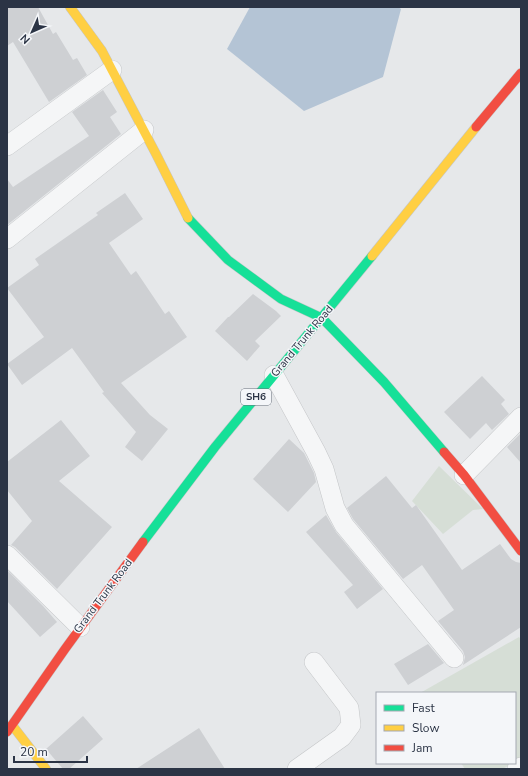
<svg xmlns="http://www.w3.org/2000/svg" width="528" height="776" viewBox="0 0 528 776" font-family="'Nunito Sans',sans-serif">
<rect width="100%" height="100%" fill="#e6e8ea"/>
<path fill="#d6ded6" d="M439,466l44,43 -10,1 -30,24 -31,-33z
M519,637l2,3v120l-6,3v-70h-95z
M461,763h54l-13,6h-37z"/>
<path fill="#b4c4d5" d="M250,7h148l3,2 -18,68 -79,34 -77,-62z"/>
<path fill="#ced0d3" d="M7,7h31l15,27 3,-2 17,28 4,-2 10,17 -38,27 -36,-60 -6,4z
M103,90l14,22 -7,5 11,17 -114,91v-46l6,8 76,-51 -17,-24z
M125,193l18,26 -34,24 22,32 5,-4 29,43 4,-3 18,26 -66,46 29,32 18,14 -26,32 -17,-14 11,-15 -34,-39 2,-1 -32,-44 -50,37 -15,-21 37,-27 -37,-49 32,-23 -4,-6 63,-44 -2,-2z
M253,294l23,17 5,5 -26,25 5,5 -13,15 -32,-30 13,-14h1z
M482,376l23,24 -4,4 8,10 -17,16 -6,-7 -16,16 -26,-27z
M61,420l29,36 -31,25 53,46 -55,62 -42,-42 -4,-2 21,-24 -25,-31v-28z
M521,433v30l-14,-16z
M289,439l15,14 10,20 2,9 -28,30 -35,-33z
M386,476l26,32 4,-3 46,65 38,-26 11,15 5,3 5,1v64l-58,38 2,-8 -2,-6 -25,-30 16,-11 -32,-45 -19,14 -50,-60 -6,-11z
M326,515l10,17 47,57 -26,20 -13,-17 9,-7 -47,-53z
M7,570l36,36 14,16 -17,15 -33,-36z
M428,644l16,19 -36,22 -14,-21z
M83,716l20,23 -34,30h-6l-17,-20z
M199,728l26,41h-89z"/>
<g fill="none" stroke-linecap="round" stroke-linejoin="round">
<defs>
<path id="street" d="M7,146l105,-76
M7,239l137,-109
M274,375l42,77 8,17 11,39 9,17 110,133
M464,475l57,-58
M7,555l73,72
M297,769l45,-32 9,-12 -2,-17 -35,-46
M517,769l4,-2"/>
<path id="fast" d="M188,218l40,42 53,39 41,19 62,64 60,70
M143,542l72,-95 157,-191"/>
<path id="slow" d="M70,7l32,44 54,103 32,64
M372,256l104,-129
M12,725l34,44"/>
<path id="jam" d="M476,127l45,-54
M444,452l20,23 57,76
M7,732l58,-83 78,-107"/>
</defs>
<use href="#street" stroke="#c4c6c8" stroke-width="20"/>
<use href="#fast" stroke="#c4c6c8" stroke-width="10"/>
<use href="#slow" stroke="#c4c6c8" stroke-width="10"/>
<use href="#jam" stroke="#c4c6c8" stroke-width="10"/>
<use href="#street" stroke="#f5f6f7" stroke-width="19"/>
<use href="#fast" stroke="#16e098" stroke-width="9"/>
<use href="#slow" stroke="#ffcf43" stroke-width="9"/>
<use href="#jam" stroke="#f24e42" stroke-width="9"/>
</g>
<g text-anchor="middle" dominant-baseline="central" stroke-width="3" stroke-linejoin="round" paint-order="stroke">
<rect fill="#f4f6f9" stroke="#676e7b" stroke-width="1" x="241" y="389" width="30" height="16" rx="3"/>
<g font-size="10" font-weight="bold" fill="#2b3445">
<text x="256" y="397">SH6</text>
</g>
<g font-size="11" fill="#2b3445" stroke="#f4f6f9">
<text transform="translate(302 341) rotate(-50)">Grand Trunk Road</text>
<text transform="translate(103 596) rotate(-53)">Grand Trunk Road</text>
</g>
</g>
<rect width="528" height="776" fill="none" stroke="#2b3445" stroke-width="16"/>
<rect x="376" y="692" width="140" height="72" fill="#f4f6f9" stroke="#a4a8b1"/>
<rect x="384" y="705" width="20" height="6" fill="#16e098" stroke="#a4a8b1"/>
<text x="412" y="712" font-size="12" fill="#2b3445">Fast</text>
<rect x="384" y="725" width="20" height="6" fill="#ffcf43" stroke="#a4a8b1"/>
<text x="412" y="732" font-size="12" fill="#2b3445">Slow</text>
<rect x="384" y="745" width="20" height="6" fill="#f24e42" stroke="#a4a8b1"/>
<text x="412" y="752" font-size="12" fill="#2b3445">Jam</text>
<g transform="translate(32 32) rotate(225)" stroke="#f4f6f9" stroke-width="3" paint-order="stroke">
<path d="M0-3L7 15L0 10L-7 15Z" fill="#2b3445"/>
<text y="-6" font-size="11" font-weight="bold" text-anchor="middle" fill="#2b3445">N</text>
</g>
<path d="M14 756v6h73v-6" fill="none" stroke="#2b3445" stroke-width="2"/>
<text x="20" y="756" font-size="12" fill="#2b3445" stroke="#f4f6f9" stroke-width="3" paint-order="stroke">20 m</text>
</svg>
